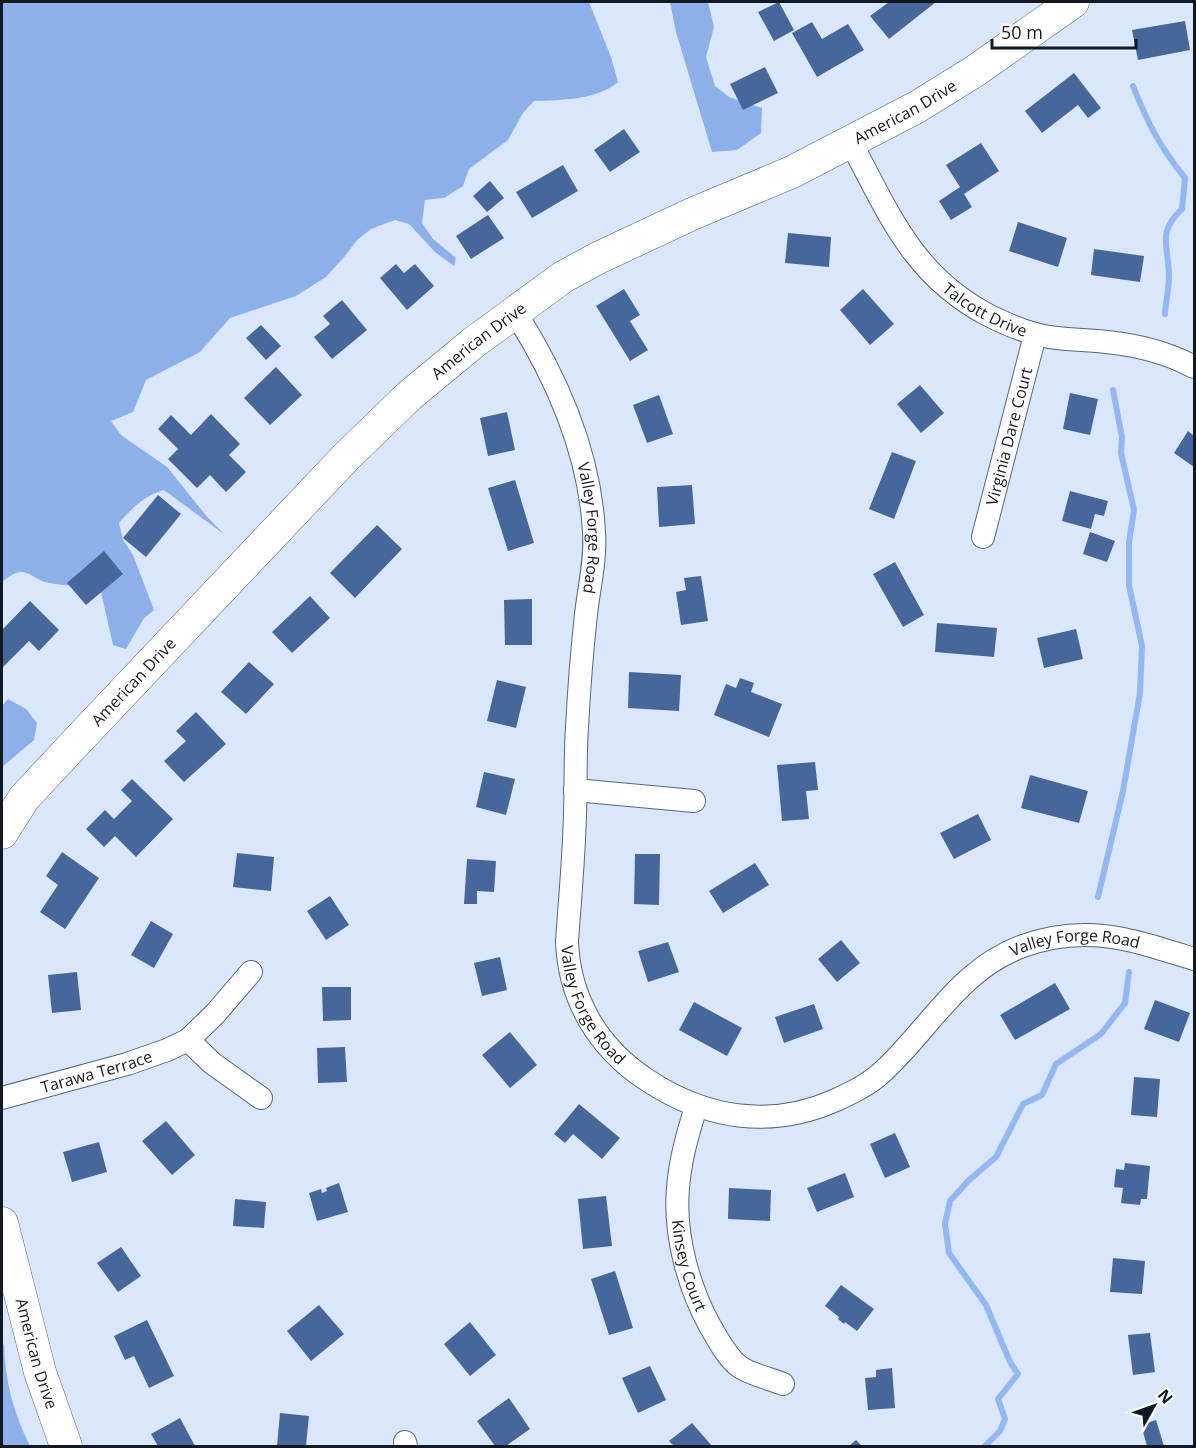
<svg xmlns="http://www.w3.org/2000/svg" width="1196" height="1448" viewBox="0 0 1196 1448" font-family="'Open Sans',sans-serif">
<rect width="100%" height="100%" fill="#d9e6fc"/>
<path fill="#8db0ea" d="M2,2h587l22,55 7,25c-21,18 -57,18 -84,19l-11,12 -15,27 -39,29 -6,17 -19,12 -19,2 -3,23 11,16 23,19 -2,8 -19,-14 -26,-28 -14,-4 -24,9 -14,11 -12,16 -19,21 -30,19 -66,22 -30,34 -54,28 -13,32 -22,9 10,14 46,32 41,51 17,17 -61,-45c-20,6 -32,18 -45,33l4,17 10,15 21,55 -10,8 -18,31 -13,-4 -12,-53c-18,-8 -37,-5 -56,-10 -7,-2 -15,-9 -22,-10 -8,-1 -16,6 -21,10z
M670,2h38l6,25 -8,30 9,29 14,11 33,11 -1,25 -24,17 -25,2 -36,-120z
M8,699l18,10 11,14 -3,17 -32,27v-61z
M2,1343l2,2c1,37 10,69 26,101h-28z"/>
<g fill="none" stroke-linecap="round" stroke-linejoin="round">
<path stroke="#94b7f1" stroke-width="6" d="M1133,86c15,38 27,61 52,92l-3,31c-26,24 -13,38 -13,67 0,12 -3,25 -4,38
M1098,897l25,-106 17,-98 2,-47 -13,-61v-43l5,-32 -13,-57 1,-16 -9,-47
M985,1446l15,-15 5,-12 -7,-20 20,-25 -8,-12 -24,-57 -37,-52 -4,-29 5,-23 18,-20 28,-24 27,-53 19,-9 14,-31 45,-30 24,-31 4,-31"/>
</g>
<path fill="#47679b" d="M779,2l15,28 -20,11 -16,-29z
M889,2h47l-47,37 -19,-23z
M1185,21l5,29 -52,10 -6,-30z
M812,22l10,17 26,-15 16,26 -47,27 -25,-44z
M765,67l13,26 -35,17 -13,-26z
M1074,73l27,35 -13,10 -10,-13 -36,28 -17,-22z
M624,129l16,23 -30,20 -16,-22z
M981,143l18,28 -35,23 8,13 -21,13 -12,-19 21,-14 -14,-22z
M563,165l15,26 -46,27 -16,-26z
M490,181l14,17 -17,14 -14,-16z
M488,215l16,23 -33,21 -15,-23z
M1018,222l49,16 -9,29 -49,-16z
M788,233l43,4 -2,30 -44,-4z
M1094,249l50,7 -4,26 -49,-7z
M396,264l8,9 11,-9 19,22 -27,24 -27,-32z
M624,289l16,26 -10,6 18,29 -18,11 -34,-55z
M863,289l31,35 -24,21 -30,-35z
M342,300l25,30 -35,29 -18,-22 16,-13 -7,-8z
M261,325l20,21 -15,14 -20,-22z
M276,367l26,28 -32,30 -26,-27z
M920,385l24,28 -23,20 -24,-29z
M1070,393l28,6 -8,36 -27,-6z
M659,395l14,39 -26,9 -14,-38z
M507,412l8,38 -27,6 -8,-38z
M211,414l29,30 -11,11 17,17 -20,20 -16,-17 -13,13 -29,-29 10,-10 -20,-20 13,-14 20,20z
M1188,431l6,5v31l-20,-14z
M892,452l24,9 -22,58 -25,-10z
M515,480l19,63 -26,8 -20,-63z
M692,485l3,39 -36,3 -2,-40z
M1070,491l38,10 -4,15 -9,-2 -4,15 -29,-8z
M158,495l23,19 -35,43 -23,-19z
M377,525l25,24 -47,49 -25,-25z
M1090,532l25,9 -8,21 -24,-8z
M104,551l19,23 -37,31 -19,-22z
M895,562l29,53 -21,12 -30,-53z
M701,576l7,45 -27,4 -5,-33 10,-2 -2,-12z
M310,596l20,22 -38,35 -20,-21z
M532,599v46h-27l-1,-45z
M30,601l29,29 -20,21 -10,-10 -26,26 -1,-2v-35z
M937,623l60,5 -3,29 -59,-5z
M1076,629l7,30 -39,9 -7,-30z
M249,662l25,22 -28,30 -25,-22z
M629,672l52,3 -2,36 -51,-3z
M740,678l14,5 -3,9 31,12 -13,33 -55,-22 12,-31 10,4z
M497,680l29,7 -10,41 -29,-7z
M196,712l30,32 -42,38 -20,-21 22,-20 -10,-10z
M815,762l3,28 -12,1 3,28 -27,2 -5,-56z
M484,772l31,7 -9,36 -30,-8z
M1030,775l58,16 -9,32 -58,-15z
M132,779l41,40 -37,38 -21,-21 -11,11 -18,-18 19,-19 9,9 18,-18 -11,-11z
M978,814l13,26 -37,19 -14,-26z
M62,852l37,26 -34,51 -25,-17 18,-27 -12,-9z
M237,853l37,4 -3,34 -38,-4z
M635,854h25l-1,51 -25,-1z
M467,859l29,2 -2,31 -17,-1v13h-13z
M755,863l14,22 -46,28 -14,-22z
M330,896l19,29 -23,15 -19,-29z
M151,921l22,13 -19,34 -23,-13z
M841,940l19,23 -23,19 -19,-23z
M668,942l11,30 -31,10 -10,-31z
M500,957l7,33 -25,6 -8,-33z
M77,972l4,38 -29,3 -4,-38z
M1055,983l15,26 -55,31 -15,-25z
M322,987h29v33l-28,1z
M1155,1000l35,13 -11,29 -35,-13z
M694,1002l48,26 -15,28 -48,-26z
M814,1004l9,25 -39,14 -9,-26z
M510,1032l27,33 -27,23 -28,-33z
M345,1047l2,35 -29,1 -1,-35z
M1134,1077l26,2 -3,38 -26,-2z
M579,1104l41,34 -18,21 -29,-25 -8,9 -11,-9z
M166,1121l29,34 -23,20 -30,-34z
M895,1133l15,34 -25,11 -15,-34z
M99,1142l8,30 -35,10 -9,-30z
M1125,1163l25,3 -3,33h-6l-1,6 -19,-2 2,-15 -9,-1 2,-18 8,1z
M845,1173l9,24 -37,15 -10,-24z
M339,1183l9,29 -31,9 -8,-28 12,-4 1,4 5,-2 -1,-3z
M729,1188l42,2 -1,31 -42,-2z
M606,1196l6,50 -29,3 -5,-50z
M235,1199l31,3 -2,26 -31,-2z
M121,1247l20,29 -23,16 -21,-29z
M1113,1258l32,3 -3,33 -32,-2z
M615,1271l18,57 -24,7 -18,-56z
M841,1285l33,24 -17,22 -12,-9 -1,2 -6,-5 1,-2 -14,-11z
M319,1305l25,29 -33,27 -24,-30z
M147,1320l27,56 -25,12 -15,-32 -9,4 -11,-24z
M470,1322l26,33 -26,21 -26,-32z
M1150,1333l5,39 -22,3 -5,-40z
M650,1366l16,34 -28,13 -16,-35z
M892,1368l3,40 -27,2 -3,-32 11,-1v-7z
M509,1398l21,31 -24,17h-11l-18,-25z
M280,1413l29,3 -3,30h-29z
M180,1418l15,28h-37l-7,-12z
M1156,1420l8,26h-17l-6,-21z
M692,1423l20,23h-38l-5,-5z
M856,1440l6,6h-13z"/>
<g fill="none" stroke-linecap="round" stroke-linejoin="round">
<defs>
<g id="street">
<path id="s1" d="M851,143c38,70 61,132 137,172 22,11 43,20 69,23 16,2 33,2 50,4 29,3 61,11 87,25"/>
<path id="s2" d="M515,312c42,66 75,142 79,220 2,28 -5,55 -8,82 -4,37 -7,75 -9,113 -2,29 -1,58 -2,87 -1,42 -5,85 -8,127 2,58 31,107 80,139 59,39 124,49 189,20 15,-7 30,-14 43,-25 49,-43 78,-105 144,-129 64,-23 110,-6 171,13"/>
<path id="s3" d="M983,537l52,-202"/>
<path d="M575,790l119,11"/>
<path d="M188,1040l24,23 49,35"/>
<path id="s4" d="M2,1098l125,-34 40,-14 21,-10 27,-26 36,-42"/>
<path id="s5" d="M696,1107c-8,26 -16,53 -18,81 -4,46 10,98 32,138 8,13 17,32 30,41 10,7 31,12 43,17"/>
<path d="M405,1442l1,4"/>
</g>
<g id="secondary">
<path id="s6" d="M2,833l22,-35 56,-60 266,-281 63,-61 64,-53 90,-66 35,-19 94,-44 100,-42 125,-65 58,-36 98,-69"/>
<path id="s7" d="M2,1223l38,149 26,74"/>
</g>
</defs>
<use href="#street" stroke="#57657c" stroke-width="24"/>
<use href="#secondary" stroke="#57657c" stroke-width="33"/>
<use href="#street" stroke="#fff" stroke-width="22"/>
<use href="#secondary" stroke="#fff" stroke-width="32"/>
</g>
<g text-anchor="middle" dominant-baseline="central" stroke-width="4.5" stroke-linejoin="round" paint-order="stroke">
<g font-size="16" fill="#131922" stroke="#fff">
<text stroke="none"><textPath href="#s6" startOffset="1173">American Drive</textPath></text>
<text stroke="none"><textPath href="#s1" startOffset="219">Talcott Drive</textPath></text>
<text stroke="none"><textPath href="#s6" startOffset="687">American Drive</textPath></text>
<text stroke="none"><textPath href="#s3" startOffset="104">Virginia Dare Court</textPath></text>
<text stroke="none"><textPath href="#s2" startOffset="232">Valley Forge Road</textPath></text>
<text stroke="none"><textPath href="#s6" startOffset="201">American Drive</textPath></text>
<text stroke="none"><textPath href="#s2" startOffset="1310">Valley Forge Road</textPath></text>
<text stroke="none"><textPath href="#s2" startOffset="717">Valley Forge Road</textPath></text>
<text stroke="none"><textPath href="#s4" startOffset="98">Tarawa Terrace</textPath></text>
<text stroke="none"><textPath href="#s5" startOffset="162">Kinsey Court</textPath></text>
<text stroke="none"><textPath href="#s7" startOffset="135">American Drive</textPath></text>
</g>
</g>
<rect width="1196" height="1448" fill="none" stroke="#131922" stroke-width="6"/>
<g transform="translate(1154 1406) rotate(50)" stroke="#ffffff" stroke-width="4.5" paint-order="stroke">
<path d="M0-4.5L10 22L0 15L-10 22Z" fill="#131922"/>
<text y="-9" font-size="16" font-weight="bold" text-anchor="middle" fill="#131922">N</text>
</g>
<path d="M992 39v9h144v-9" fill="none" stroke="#131922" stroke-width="3"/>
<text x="1001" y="39" font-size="18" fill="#131922" stroke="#ffffff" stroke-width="4.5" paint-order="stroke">50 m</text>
</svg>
